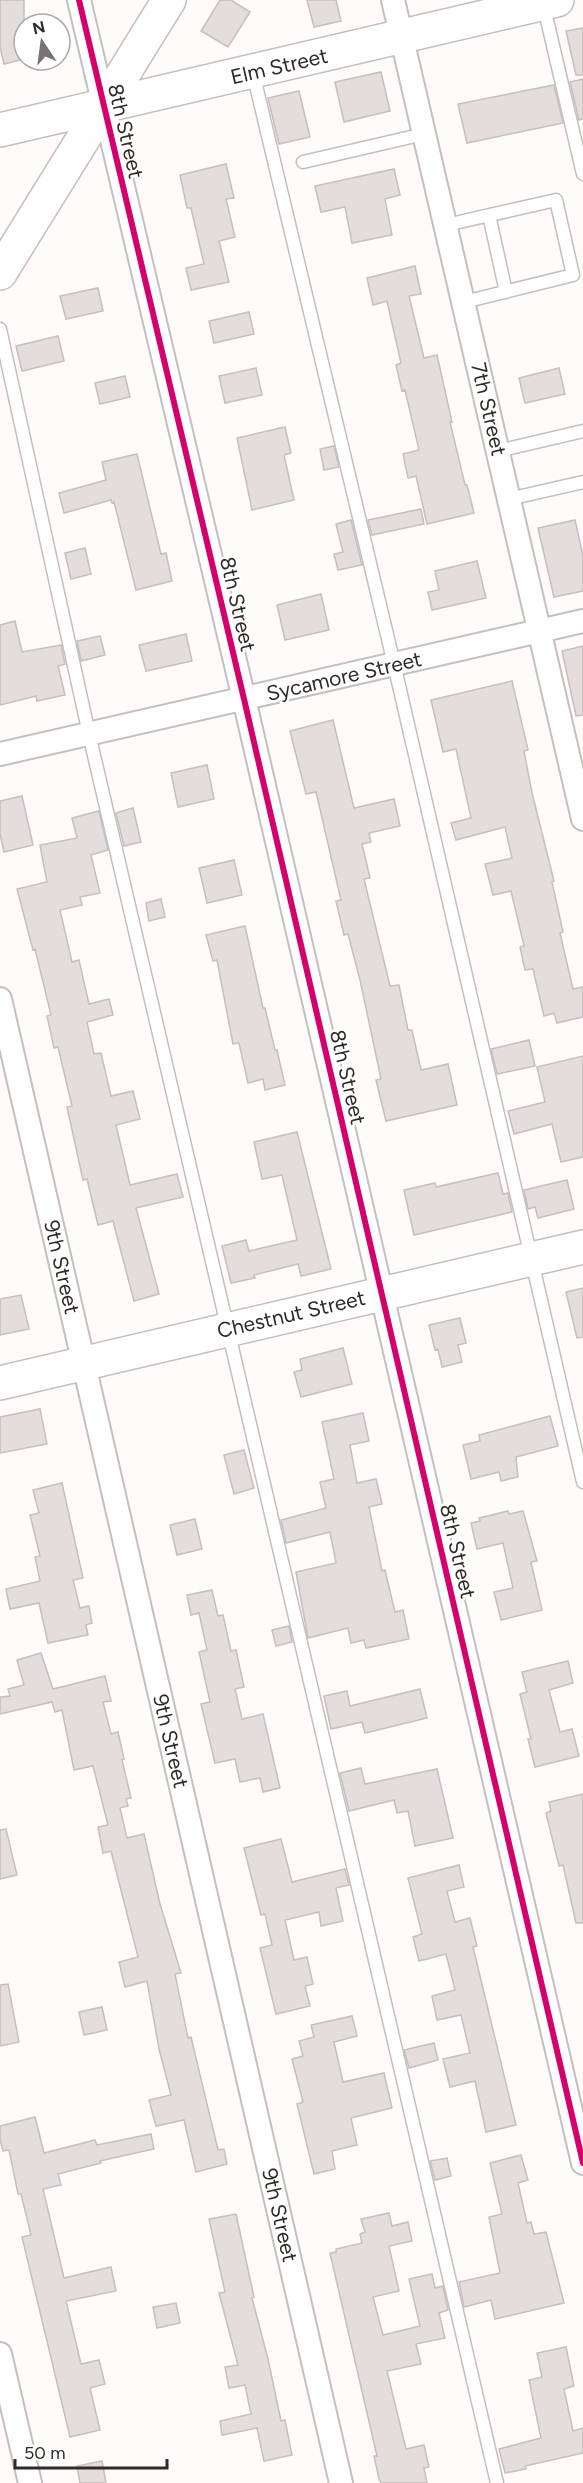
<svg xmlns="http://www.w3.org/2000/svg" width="583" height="2483" viewBox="0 0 583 2483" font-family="Figtree,sans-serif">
<rect width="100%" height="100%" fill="#fefbfa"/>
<path fill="#e4ddde" stroke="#c5bfc0" stroke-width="1.5" d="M0,0h24v59l-20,5 -4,-17z
M220,0h11l19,12 -22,35 -27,-16z
M307,0h29l5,21 -27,6z
M583,28v47h-7l-10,-44z
M381,72l9,39 -46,11 -9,-40z
M583,79v40l-4,1 -9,-38z
M554,85l9,38 -96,20 -9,-39z
M299,91l11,46 -31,7 -11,-46z
M226,164l8,34 -8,1 9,38 -16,4 10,41 -38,8 -5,-22 18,-4 -13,-56h-4l-7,-33z
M394,169l6,26 -15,4 7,36 -40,8 -7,-36 -24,5 -6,-26z
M415,266l6,28 -12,2 15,62 13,-3 15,67h-2l15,63h2l7,28 -47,11 -11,-48 -8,2 -5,-24 16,-4 -14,-60 -3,1 -6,-26 5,-2 -14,-62 -14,4 -6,-27z
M98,288l5,23 -37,8 -6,-23z
M249,312l5,22 -40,9 -5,-22z
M58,336l6,25 -42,10 -6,-25z
M256,368l6,27 -37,8 -6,-27z
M559,368l6,26 -40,9 -6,-25z
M125,376l5,21 -30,7 -5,-21z
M285,427l6,26 -7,2 10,45 -42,10 -15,-72z
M334,446l5,21 -15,3 -4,-21z
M137,454l24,100 5,-1 6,28 -36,9 -22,-88 -2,1 -1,-3 -47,13 -5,-20 47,-13 -4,-18z
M421,509l3,15 -52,11 -4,-15z
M351,520l11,45 -24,5 -4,-16 9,-2 -7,-28z
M575,520l8,36v35l-29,6 -16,-69z
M85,548l6,26 -20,5 -6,-26z
M477,561l9,37 -54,12 -4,-18 11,-2 -4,-19z
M321,594l8,36 -44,10 -8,-35z
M15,621l7,31 39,-7 4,19 -7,2 7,29 -28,6 -1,-5 -36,9v-80z
M186,634l6,27 -46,10 -7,-26z
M100,636l5,19 -24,6 -4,-20z
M583,646v69l-7,1 -14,-65z
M512,681l16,69 -4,1 8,42 22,88 -2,1 11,50 -3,1 13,56 10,-2v30l-26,6 -3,-10 -10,3 -11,-47 -8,1 -5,-23 4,-1 -13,-55 -18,4 -8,-31 27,-6 -7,-31 -49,13 -5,-17 20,-5 -15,-69 -13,3 -12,-52z
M333,720l21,88 40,-9 6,27 -31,7 2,9 -9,2 8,34 -6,1 26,107 9,-1 9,45h4l9,40 27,-6 9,41 -71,16 -10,-41 5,-1 -21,-99 -12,-46 -4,1 -8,-34 5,-1 -25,-108 -10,2 -16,-63z
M207,765l7,34 -36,8 -7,-34z
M22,796l11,49 -29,7 -4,-18v-33z
M133,808l8,34 -17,4 -8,-33z
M99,811l9,39 -17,5 9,38 -20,4 2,8 -22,5 12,52 7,-2 10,44 20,-5 4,16 -26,7 7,32 7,-1 10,43 22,-5 7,28 -24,6 14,60 47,-11 6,23 -47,11 23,86 -25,7 -21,-80 -15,4 -11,-46 -4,1 -16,-73 5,-1 -14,-59 -4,1 -7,-32 4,-1 -16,-66 -2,1 -16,-61 30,-7 -7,-37 37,-7 -5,-20z
M234,860l8,35 -35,8 -8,-35z
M161,899l4,18 -16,4 -3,-18z
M245,926l18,82h2l10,42h2l8,35 -20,5 -2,-11 -15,4 -9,-40 -6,1 -16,-84 -4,1 -7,-26z
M529,1040l6,26 -38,8 -6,-25z
M583,1056v101l-22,5 -9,-38 -38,10 -6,-23 37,-9 -8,-35z
M297,1132l34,137 -30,7 -3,-12 -44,11 1,3 -24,5 -9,-37 24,-6 3,11 48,-11 -15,-65 -20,4 -8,-37z
M498,1173l5,21 5,-1 4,19 -98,23 -10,-45 31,-7 1,4z
M567,1180l7,29 -36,9 -3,-11 -7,2 -4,-19z
M583,1288v49l-6,1 -11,-46z
M21,1295l8,34 -29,6v-36z
M460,1318l6,25 -8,2 4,17 -20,5 -4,-18 -3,1 -6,-25z
M343,1348l9,36 -51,13 -7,-25 8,-2 -2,-11z
M40,1409l7,35 -47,9v-36z
M363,1413l6,28 -19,4 7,38 19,-4 6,25 -13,3 13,64 3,-1 10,42 8,-2 6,29 -43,9 -2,-8 -13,3 -3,-15 -40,10 -12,-66 40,-9 -6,-31 -44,11 -5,-23 45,-12 -6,-26 14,-3 -12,-57z
M550,1416l8,30 -42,11 2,20 -17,4 -2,-9 -28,7 -8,-34 17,-4 -1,-6z
M244,1450l10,38 -20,6 -10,-39z
M62,1483l21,95 -10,2 7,28 9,-2 3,17 -6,2 2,10 -40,8 -9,-40 -29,6 -4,-20 34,-8 -5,-24 5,-1 -10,-41 9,-2 -6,-23z
M508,1511l1,3 14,-3 14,50 -6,1 11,48 -41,10 -7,-28 19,-4 -10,-45 -26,6 -6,-26 9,-2 -1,-3z
M195,1519l7,30 -25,6 -7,-30z
M212,1590l6,26 5,-1 8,36 5,-1 8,37 -9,2 7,30 21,-5 17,74 -17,4 -3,-14 -20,4 -5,-23 -20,4 -14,-59 9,-2 -11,-50 8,-2 -8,-37 -8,2 -4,-20z
M289,1626l3,16 -16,4 -4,-16z
M41,1653l12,36 52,-13 6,25 -8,1 8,32 7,-2 6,27 -2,1 9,38 -5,1 2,7 -8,2 7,30 17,-4 16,70 21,69 -6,1 13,64 3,-1 27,113 6,-1 3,15 -31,8 -12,-52 -28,6 -7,-26 22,-5 -12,-46 -12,-68 -22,6 -6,-25 19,-5 -27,-106 -8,2 -5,-26 10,-2 -15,-59 -19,4 -12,-60 -7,2 -3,-10 -52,12v-17l10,-1 -2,-7 16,-4 -7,-25z
M568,1661l5,22 -24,7 11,42 12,-3 7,27 -44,11 -7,-28h3l-11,-45 7,-2 -5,-20z
M420,1689l7,29 -62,15 -3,-11 -31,7 -7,-33 23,-5 3,15z
M361,1768l4,16 72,-15 16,69 -38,8 -7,-35 -11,2 -3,-13 -45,11 -9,-38z
M583,1794v129h-7l-13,-58 -4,1 -13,-53 5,-2 -2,-9z
M6,1829l11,46 -17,4v-49z
M281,1839l11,43 53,-13 4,16 -13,3 7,33 -22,5 -2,-14 -34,8 9,40 13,-3 6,27 -8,2 5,20 -34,8 -16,-66 12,-3 -7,-31 -4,1 -17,-67z
M459,1865l5,22 -17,4 8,31 15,-4 7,28 -4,1 43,178 -30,7 -11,-51 -25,6 -7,-28 27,-6 -9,-38 -24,5 -5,-24 23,-6 -9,-36 -27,7 -6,-24 9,-3 -14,-56z
M8,1984l11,58 -19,4v-61z
M102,2007l5,23 -23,5 -5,-23z
M352,2016l5,20 -23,6 9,40 41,-9 8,35 -41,10 6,27 -25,6 3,18 -21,5 -17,-70 6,-2 -11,-43 11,-3 -4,-15 15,-4 -3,-12z
M434,2043l4,17 -29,8 -5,-18z
M35,2117l9,36 51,-13 2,5 54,-11 3,15 -54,12 1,2 -43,11 3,11 -18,4 21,89 47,-11 5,24 -50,10 15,63 18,-4 6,24 -15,4 10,42 -30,7 -48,-200 9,-2 -10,-41h-3l-9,-44 -6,1 -3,-12v-13z
M521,2155l7,25 -10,3 9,40 4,-1 3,12 12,-2 18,71 -69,16 -4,-19 -27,7 -5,-25 41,-9 -11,-56 13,-3 -12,-51z
M447,2158l4,18 -16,4 -5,-19z
M389,2213l3,13 16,-4 4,19 -23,5 10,45 -26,6 10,38 37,-9 -11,-47 23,-5 3,14 8,-2 5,24 -9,3 6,25 -29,6 5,20 -34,7 19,78 18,-4 5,22 -5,1 3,15h-46l-2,-4 -5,-23h3l-47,-203 6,-1v-3l26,-6 -2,-9 5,-2 -4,-13z
M236,2214l18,83 -2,1 16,61 13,62 4,-1 7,35 -28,6 -7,-33 -35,7 -2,-14 31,-7 -6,-29 -16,3 -4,-21 13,-2 -19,-72 6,-1 -16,-73z
M176,2303l4,20 -23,5 -4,-21z
M566,2347l8,39 -10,3 9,42 10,-3v25l-58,13 1,3 -21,4 -6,-24 42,-11 -12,-58 13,-3 -5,-24z
M102,2461l4,22h-26l-3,-17z"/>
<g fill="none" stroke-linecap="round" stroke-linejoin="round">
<defs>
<path id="lane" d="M543,3l40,171
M253,73l141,591 189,818
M303,162l121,-28
M489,215l17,77
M446,225l110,-25 17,75 -109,27
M0,329l89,405 408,1749
M498,451l85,-20
M509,499l74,-17"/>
<path id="street" d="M79,0l165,699 339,1464
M393,0l190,819
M0,754l583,-133
M0,999l341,1484
M0,2354l30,129"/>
<path id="secondary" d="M0,130l557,-130
M0,273l169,-273
M0,1383l583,-136"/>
</defs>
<use href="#lane" stroke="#c5bfbe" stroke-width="15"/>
<use href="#street" stroke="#c5bfbe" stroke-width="26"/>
<use href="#secondary" stroke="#c5bfbe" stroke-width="36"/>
<use href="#lane" stroke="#fffefe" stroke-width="12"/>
<use href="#street" stroke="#fffefe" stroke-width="22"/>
<use href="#secondary" stroke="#fffefe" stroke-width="33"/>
<defs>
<path id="cycleway" d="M79,0l165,699 339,1464"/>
</defs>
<use href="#cycleway" stroke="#fff" stroke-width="10"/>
<use href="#cycleway" stroke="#d6006c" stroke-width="6"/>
</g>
<g text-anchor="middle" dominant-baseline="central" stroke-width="5" stroke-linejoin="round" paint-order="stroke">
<g font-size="21" fill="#312927" stroke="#fff">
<text transform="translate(279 66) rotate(-13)">Elm Street</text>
<text transform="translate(126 131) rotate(77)">8th Street</text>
<text transform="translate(489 409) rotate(77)">7th Street</text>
<text transform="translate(238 604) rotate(77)">8th Street</text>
<text transform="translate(344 676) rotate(-13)">Sycamore Street</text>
<text transform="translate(348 1077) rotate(77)">8th Street</text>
<text transform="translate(62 1267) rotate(77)">9th Street</text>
<text transform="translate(291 1314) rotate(-13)">Chestnut Street</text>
<text transform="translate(458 1551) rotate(77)">8th Street</text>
<text transform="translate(171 1741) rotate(77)">9th Street</text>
<text transform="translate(280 2215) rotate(77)">9th Street</text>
</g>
</g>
<g transform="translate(42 42) rotate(347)"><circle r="28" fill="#ffffff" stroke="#ada9a9" stroke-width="1.5"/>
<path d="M0-4.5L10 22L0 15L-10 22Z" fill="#797271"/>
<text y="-9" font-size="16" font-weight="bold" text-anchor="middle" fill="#312927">N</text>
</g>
<path d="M15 2459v9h152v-9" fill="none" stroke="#312927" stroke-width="3"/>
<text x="24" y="2459" font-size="18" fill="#312927" stroke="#ffffff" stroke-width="4.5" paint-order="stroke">50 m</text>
</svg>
